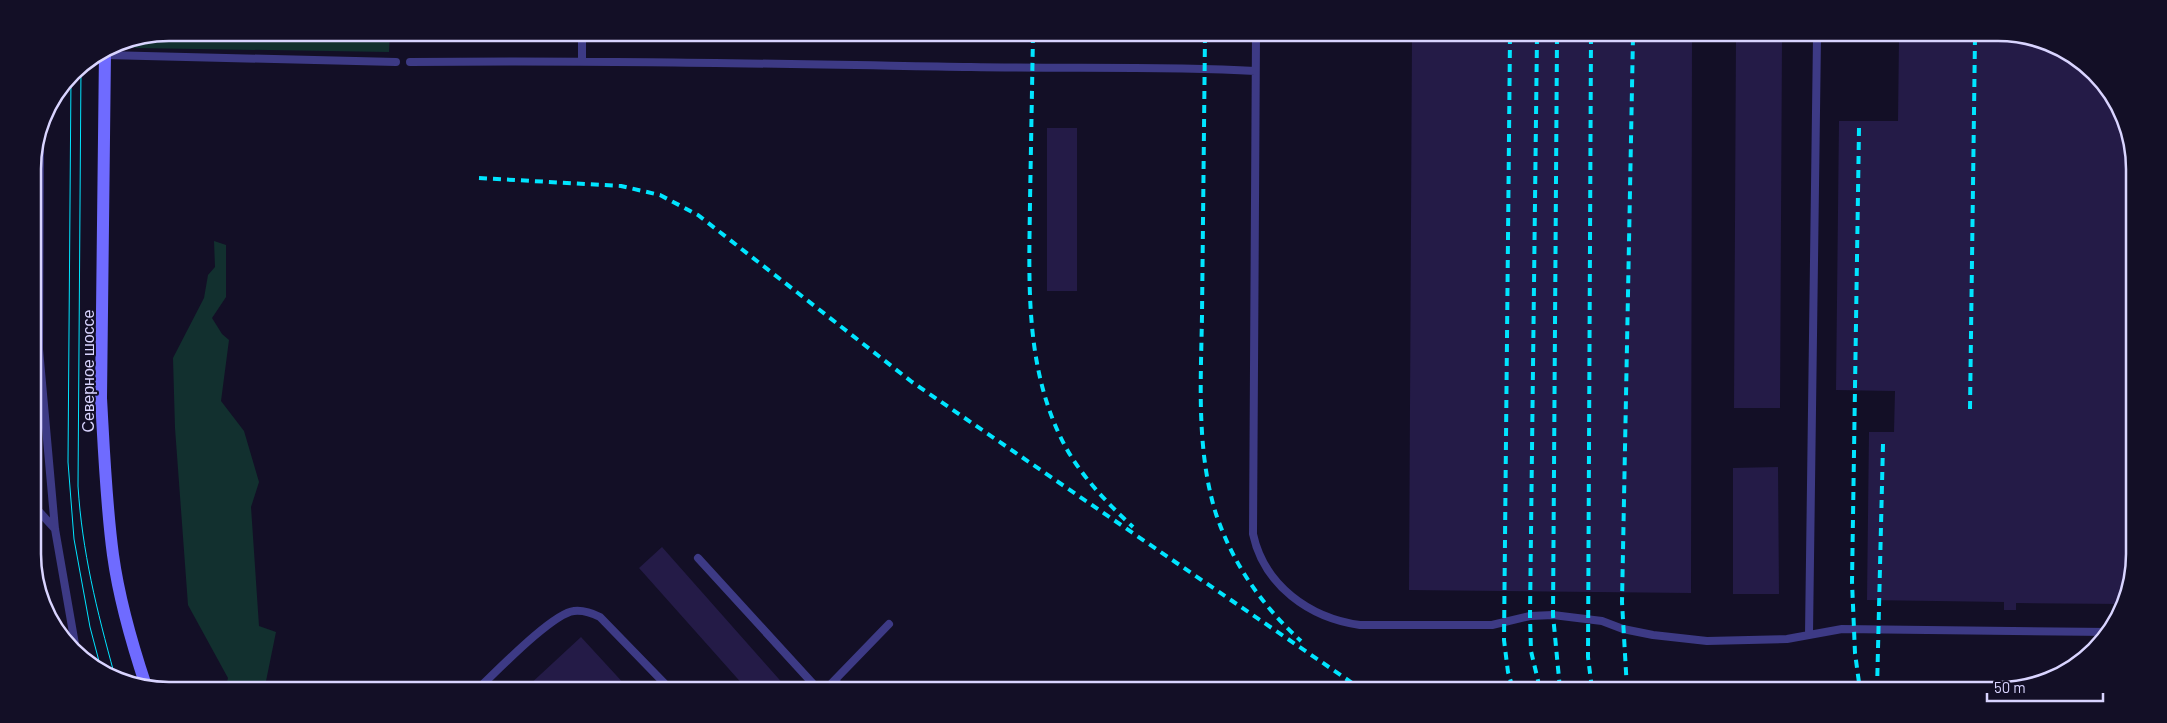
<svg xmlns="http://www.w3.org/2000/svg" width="2167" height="723" viewBox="0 0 2167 723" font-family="Barlow,sans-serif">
<rect width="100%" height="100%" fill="#130f26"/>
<path fill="#12302f" d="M169,33h221l-1,19 -253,-4 -8,-1 -8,-5z
M214,241l12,4v52l-14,21 10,16 7,6 -8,61 23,30 15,51 -8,25 8,119 17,6 -11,54h-39l2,-8 -40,-73 -13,-177 -2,-70 31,-60 4,-23 7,-8z"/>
<path fill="#241b47" d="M1412,36h280l-1,557 -282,-3z
M1736,36l46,1 -2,371h-46z
M1899,37h134l67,42 32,64 -2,446 -7,15 -107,-1v7h-12v-8l-137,-2 2,-168h25l1,-41 -59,-1 3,-269h59z
M1047,128h30v163h-30z
M1778,467l1,127h-46v-126z
M662,547l124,140h-41l-106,-119z
M581,637l46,50h-100z"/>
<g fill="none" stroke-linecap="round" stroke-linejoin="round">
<path stroke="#3d3a85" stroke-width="8" d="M1256,35l-3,499c11,51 56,84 107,91h132l38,-9 23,-1 49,6 21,8 30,6 54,6 80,-2 55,-10 268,3
M105,55l291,7
M582,60v-26
M410,62c187,-2 374,2 561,5 95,2 190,-1 284,4
M40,128l-1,221 16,180 21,121
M35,507l20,22
M698,558l118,129
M1809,634l8,-597
M834,681l9,6
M480,687c18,-17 73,-74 94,-76 9,-1 18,2 26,6l68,70
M828,687l61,-63"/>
<path stroke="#6f6bff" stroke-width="12" d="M105,51l-4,347c3,53 5,105 12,157 6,44 19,89 33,131"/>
<path stroke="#00e5ff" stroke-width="1" d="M81,67l-3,419c4,65 19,125 36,187
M71,76l-3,386 6,77 16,88 10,38"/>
<path stroke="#00e5ff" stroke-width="4" stroke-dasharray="8 6" stroke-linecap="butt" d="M1033,35c-1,55 -2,111 -3,167 -1,79 -5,160 30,234 17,36 44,64 73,91
M1205,35c-1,93 -2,187 -3,280 -1,65 -6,135 14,199 17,50 46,92 85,127
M1510,36l-6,604 4,32 5,17
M1537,36l-7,580 1,35 9,38
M1557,36l-4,579 7,74
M1591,36l-3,621 4,32
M1859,128l-7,454 3,71 5,37
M479,178l142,8 39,9 38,20 214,167 449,307
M1970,409l5,-372
M1627,689l-5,-87 11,-566
M1877,690l6,-246"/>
</g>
<g text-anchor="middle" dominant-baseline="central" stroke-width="4" stroke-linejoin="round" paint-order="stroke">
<g font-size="16" fill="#d9d4ff" stroke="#130f26">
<text transform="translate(87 371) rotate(-90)">Северное шоссе</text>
</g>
</g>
<path d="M0 0H2167V723H0ZM169 41H1998A128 128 0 0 1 2126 169V554A128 128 0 0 1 1998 682H169A128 128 0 0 1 41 554V169A128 128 0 0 1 169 41Z" fill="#130f26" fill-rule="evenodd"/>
<path fill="none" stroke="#d9d4ff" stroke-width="2.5" d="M169 41H1998A128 128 0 0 1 2126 169V554A128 128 0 0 1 1998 682H169A128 128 0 0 1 41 554V169A128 128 0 0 1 169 41Z"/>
<path d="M1987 693v8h116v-8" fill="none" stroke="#d9d4ff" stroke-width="2.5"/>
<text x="1994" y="693" font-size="15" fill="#d9d4ff" stroke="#130f26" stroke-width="4" paint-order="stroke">50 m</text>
</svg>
